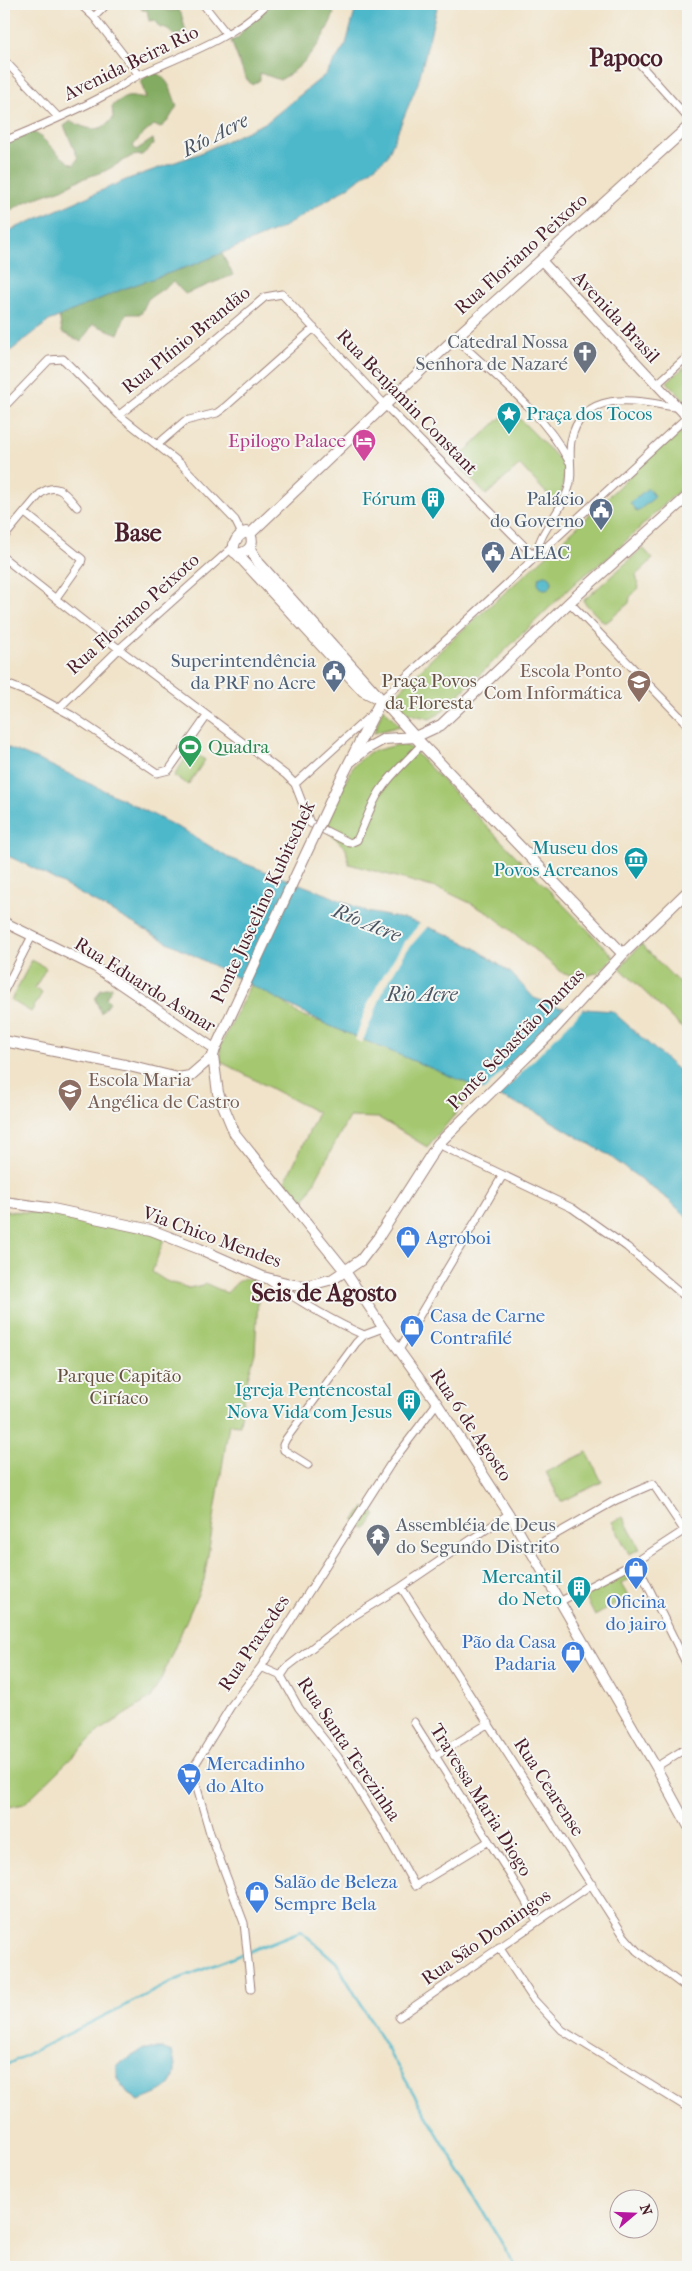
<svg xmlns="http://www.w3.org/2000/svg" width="692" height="2271" viewBox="0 0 692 2271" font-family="'IM FELL French Canon',serif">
<rect width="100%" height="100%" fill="#f6f6f2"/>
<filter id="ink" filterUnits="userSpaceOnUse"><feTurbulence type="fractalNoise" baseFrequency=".02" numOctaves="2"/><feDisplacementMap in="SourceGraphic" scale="10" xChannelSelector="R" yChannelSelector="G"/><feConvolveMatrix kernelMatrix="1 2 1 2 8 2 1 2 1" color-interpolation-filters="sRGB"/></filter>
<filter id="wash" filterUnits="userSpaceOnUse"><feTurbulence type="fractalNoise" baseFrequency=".0096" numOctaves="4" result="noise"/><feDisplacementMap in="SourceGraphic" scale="20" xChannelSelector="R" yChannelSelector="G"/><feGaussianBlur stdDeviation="1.12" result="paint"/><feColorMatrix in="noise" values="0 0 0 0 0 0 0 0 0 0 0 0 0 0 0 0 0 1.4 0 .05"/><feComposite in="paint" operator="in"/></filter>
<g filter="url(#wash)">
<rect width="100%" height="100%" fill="#f0e3c9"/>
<path fill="#a4c770" stroke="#77734e" d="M688,364v40l-21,-22z
M510,409l56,57 -5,32 -5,11 -7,-13 -29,-31 -34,30 -31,-34z
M677,429l11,12v41l-80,76 -30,22 -139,134 -9,5 -28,-7 -8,-15c48,-52 103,-96 155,-144 44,-40 86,-83 128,-124z
M643,548l10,11 -17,16 3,13 -9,9 -1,6 -22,19h-4l-20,-21z
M383,708l17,18 -26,7z
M397,745h8l7,4 202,208 -15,15 -13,4 -22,-2 -71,-58 -23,-13 -27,-13 -94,-26 -3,-15 -23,-23 31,-61 16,-13z
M191,750l14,10 -17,25 -14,-9z
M641,944l47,48v42l-68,-66z
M32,960l14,8 -11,20 7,5 -11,19 -20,-12z
M253,979l47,36 50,17 128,56 -51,59 -48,-29 -30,-1 -48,90 -18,-21 35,-73 -97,-51 -1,-15z
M4,1211l73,4 88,22 -13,35 14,9 23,7 18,-4 20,9c12,-13 14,-17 32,-12l-4,72 -10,35 -5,37 -11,-1 -25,156 -43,99 -10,19 -51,32 -76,74 -20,4z
M587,1452l15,30 -41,20 -15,-30z
M364,1507l12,8 -10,15 -12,-9z
M623,1517l17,32 -11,5 -17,-32z
M634,1567l4,7 -17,10 7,12 -33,20 -11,-21z"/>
<path fill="#83ac62" stroke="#666646" d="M140,4h18l10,7 10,-1 3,3 5,19 -11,4 -11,-9 -4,1 -6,-8 -5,1 -2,-11h-5z
M271,4h56l7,10c-12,28 -27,51 -54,66l-20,-7v7l-8,5 -7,-8 -14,-36 7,-3 11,-17 6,-1v-6l8,-1 2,-6z
M151,71c19,7 19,18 26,35l-9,15 -8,7 -6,-3 -15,13 -6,8 3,4 17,-11 1,5 -12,11 -10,1 -27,15 -26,9 -17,9 -35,12 -23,13v-31l6,-2 -5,-36 6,-5 23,-8c15,10 24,25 40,33l4,-7 -14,-32 7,-5c17,9 29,13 42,-3l-1,-12c15,-12 16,-10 34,-7l-5,-17z
M218,246l15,29 -48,19 -12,-12 -25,17 -7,15h-15l-8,20 -25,-10 -12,18 -19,-10 -5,-28z
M112,987l-6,11 4,4 -9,11 -6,-14 6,-10z"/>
<path fill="#4db8ca" stroke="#4c6c7a" d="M357,4h81l-20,79 -31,74 -37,29 -68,42 -86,36 -73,25 -74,32 -45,35v-123l124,-54 70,-25 69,-32 59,-48 20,-30z
M648,488l7,9 -18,15 -7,-9z
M538 582a7 7 0 1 1 14 0a7 7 0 1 1-14 0Z
M4,746l46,19 72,34 65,33 40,25 99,37 41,18 42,8 40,15 26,13 36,25 23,25 25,9 53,4 76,68v140l-18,-18 -62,-46 -72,-43 -206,-86 -176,-91 -115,-64 -35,-17z
M144,2049h20l8,3c10,32 -5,39 -33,49l-11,-8 -11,-14v-14z"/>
<path fill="#f0e3c9" d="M421,922l8,3 -22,25 -22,37 -23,56 -7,-3 11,-32 12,-24 25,-40z
M567,1006l18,1 -89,92 -15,-6z"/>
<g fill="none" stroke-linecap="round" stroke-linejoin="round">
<path stroke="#4db8ca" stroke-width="2.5" d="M4,2066l172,-86 125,-49 35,31 180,305"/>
</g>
</g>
<g filter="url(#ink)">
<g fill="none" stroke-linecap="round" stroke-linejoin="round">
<defs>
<path id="minor" d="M80,4l14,13 45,58
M203,4l23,29
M94,17l13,-13
M4,60l54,57
M638,62l50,56
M4,141c34,-14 69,-28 101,-46 12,-6 23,-15 36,-21 43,-19 92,-36 126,-70
M455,338c40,38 87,73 114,123
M656,385l32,-29
M4,407l45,-47 14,-1 56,56 62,49 54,56 7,14
M119,415l92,-72 54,-46 17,-3 103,111 151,153
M157,445l28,-24 32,-8 8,-6 89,-79
M25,513l57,46 -1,4 -25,35
M4,537l36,-43c17,-13 25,-1 37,13
M4,558l115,91 167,126 9,9 15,39 40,20 7,-3c8,-16 13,-34 23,-49 12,-18 28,-31 42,-47
M536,558c2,-27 24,-43 32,-68 6,-15 0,-33 3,-49 11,-55 70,-40 108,-33
M570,603l118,122
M4,683l30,12 37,20 86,58 12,-3 38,-54
M381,700l306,-283
M59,708l60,-59 114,-102
M295,784l77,-70
M4,991l28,-55
M438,1144l134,64 55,39 61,52
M268,1280c31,21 61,40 96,55
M399,1350l104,-175
M308,1465l-24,-15 -1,-5 3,-6 70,-96 8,-8 19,-7
M530,1549l86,-49 37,-16 35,52
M636,1562l52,105
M401,1587l223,349 13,15 51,38
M561,1601l75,-39 52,-34
M261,1667l20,9 18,32 39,49 48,77 29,52 74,-45
M281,1676l6,-9 65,-50 49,-30 108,-73
M414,1722l98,156 25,43
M435,1756l54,-33
M656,1767l32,-20
M499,1947l35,53 28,30 126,78
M251,1989l-7,-66 -34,-90 -17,-59v-6l38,-62 30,-39 129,-202 47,-62
M399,2017l193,-133"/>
<path id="tertiary" d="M541,260l147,158
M4,922l91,45 120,82
M346,1272l37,56 54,75 72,111 147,253 32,59"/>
<path id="secondary" d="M246,532l4,2c5,11 -1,18 -13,20l-3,-2c-2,-9 4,-17 12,-20z
M250,534l205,-196 233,-211
M250,549l9,14 156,174 208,217
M237,554l126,137 14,7
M351,761l15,-12 18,-10 31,-2 26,-12 133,-127 114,-102
M340,781l41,-81
M274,922l-59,127 -2,7 5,37 17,41 111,138
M4,1041l121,24 53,13 12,-2 23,-20
M4,1202l44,6 103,22 49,19 63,28 31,8 12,1 27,-7 28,-19 17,-22 60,-94 110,-108 75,-82 65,-63"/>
</defs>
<use href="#minor" stroke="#9d817a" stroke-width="9"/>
<use href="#tertiary" stroke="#9d817a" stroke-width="11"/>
<use href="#secondary" stroke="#9d817a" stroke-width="12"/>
<use href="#minor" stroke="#fff" stroke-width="7"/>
<use href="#tertiary" stroke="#fff" stroke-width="9"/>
<use href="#secondary" stroke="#fff" stroke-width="10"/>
<defs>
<path id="secondary-bridge" d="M274,922l66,-141"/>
</defs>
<use href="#secondary-bridge" stroke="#9d817a" stroke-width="12" stroke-linecap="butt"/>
<use href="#secondary-bridge" stroke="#fff" stroke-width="10"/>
</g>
</g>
<defs>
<symbol id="church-pin" viewBox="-11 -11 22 30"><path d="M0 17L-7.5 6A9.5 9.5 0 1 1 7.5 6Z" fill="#6b7280" stroke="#f6f6f2"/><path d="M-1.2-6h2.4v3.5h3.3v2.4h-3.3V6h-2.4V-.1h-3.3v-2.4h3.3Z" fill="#fff"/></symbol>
<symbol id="sight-pin" viewBox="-11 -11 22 30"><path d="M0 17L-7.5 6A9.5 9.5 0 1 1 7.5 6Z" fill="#0f9aa8" stroke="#f6f6f2"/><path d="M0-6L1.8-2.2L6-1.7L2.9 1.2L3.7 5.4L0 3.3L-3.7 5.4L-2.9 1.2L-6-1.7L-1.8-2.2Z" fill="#fff"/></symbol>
<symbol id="hotel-pin" viewBox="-11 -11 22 30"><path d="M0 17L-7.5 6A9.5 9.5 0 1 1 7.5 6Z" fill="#d1479c" stroke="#f6f6f2"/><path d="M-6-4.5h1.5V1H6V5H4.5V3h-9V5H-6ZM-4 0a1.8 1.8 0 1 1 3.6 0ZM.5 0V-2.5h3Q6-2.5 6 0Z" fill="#fff"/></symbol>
<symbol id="building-pin" viewBox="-11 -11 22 30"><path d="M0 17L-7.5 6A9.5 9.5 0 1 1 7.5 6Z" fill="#0f9aa8" stroke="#f6f6f2"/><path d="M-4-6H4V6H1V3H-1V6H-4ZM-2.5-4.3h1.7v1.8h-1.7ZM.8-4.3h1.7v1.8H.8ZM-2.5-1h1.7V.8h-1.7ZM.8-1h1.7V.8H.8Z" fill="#fff"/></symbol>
<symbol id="civic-pin" viewBox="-11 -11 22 30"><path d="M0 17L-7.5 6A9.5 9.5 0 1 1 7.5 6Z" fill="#5c6f8a" stroke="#f6f6f2"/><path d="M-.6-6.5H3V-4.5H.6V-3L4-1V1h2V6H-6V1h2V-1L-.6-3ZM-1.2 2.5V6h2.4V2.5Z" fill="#fff"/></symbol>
<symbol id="school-pin" viewBox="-11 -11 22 30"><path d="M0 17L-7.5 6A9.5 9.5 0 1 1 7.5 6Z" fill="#8d6e63" stroke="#f6f6f2"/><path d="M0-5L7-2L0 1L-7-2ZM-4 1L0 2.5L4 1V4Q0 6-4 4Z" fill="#fff"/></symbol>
<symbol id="stadium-pin" viewBox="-11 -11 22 30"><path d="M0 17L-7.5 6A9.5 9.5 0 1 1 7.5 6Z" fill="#2e9e5b" stroke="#f6f6f2"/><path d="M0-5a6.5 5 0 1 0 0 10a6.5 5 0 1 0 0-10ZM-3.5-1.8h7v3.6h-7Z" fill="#fff"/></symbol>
<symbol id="museum-pin" viewBox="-11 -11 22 30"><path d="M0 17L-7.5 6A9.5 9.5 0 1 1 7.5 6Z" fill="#0f9aa8" stroke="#f6f6f2"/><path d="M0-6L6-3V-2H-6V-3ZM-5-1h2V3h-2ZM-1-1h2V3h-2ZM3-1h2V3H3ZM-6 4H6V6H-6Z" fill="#fff"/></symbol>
<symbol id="shop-pin" viewBox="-11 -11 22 30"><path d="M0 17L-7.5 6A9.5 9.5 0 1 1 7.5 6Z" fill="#3f7fe0" stroke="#f6f6f2"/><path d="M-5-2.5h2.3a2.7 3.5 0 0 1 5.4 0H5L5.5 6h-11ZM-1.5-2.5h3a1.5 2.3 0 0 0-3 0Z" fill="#fff"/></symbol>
<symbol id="temple-pin" viewBox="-11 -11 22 30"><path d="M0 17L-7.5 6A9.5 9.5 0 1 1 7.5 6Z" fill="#6b7280" stroke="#f6f6f2"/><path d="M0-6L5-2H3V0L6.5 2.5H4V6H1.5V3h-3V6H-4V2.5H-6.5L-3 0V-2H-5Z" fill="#fff"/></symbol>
<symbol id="supermarket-pin" viewBox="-11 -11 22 30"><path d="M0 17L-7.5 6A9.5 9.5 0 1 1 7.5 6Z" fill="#3f7fe0" stroke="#f6f6f2"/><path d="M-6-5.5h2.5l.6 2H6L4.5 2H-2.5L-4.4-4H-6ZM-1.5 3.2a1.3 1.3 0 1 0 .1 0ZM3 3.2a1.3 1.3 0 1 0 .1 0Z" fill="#fff"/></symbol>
</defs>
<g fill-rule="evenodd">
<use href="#church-pin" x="571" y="339" width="28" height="38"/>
<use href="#sight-pin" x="495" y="400" width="28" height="38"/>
<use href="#hotel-pin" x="350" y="427" width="28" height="38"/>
<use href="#building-pin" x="419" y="485" width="28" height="38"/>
<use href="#civic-pin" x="587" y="496" width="28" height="38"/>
<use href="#civic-pin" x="479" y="539" width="28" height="38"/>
<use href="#civic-pin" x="320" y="658" width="28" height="38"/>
<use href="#school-pin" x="625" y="668" width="28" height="38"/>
<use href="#stadium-pin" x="176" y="733" width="28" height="38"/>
<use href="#museum-pin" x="622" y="845" width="28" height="38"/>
<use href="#school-pin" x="56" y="1077" width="28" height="38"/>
<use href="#shop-pin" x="394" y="1224" width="28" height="38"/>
<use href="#shop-pin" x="398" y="1313" width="28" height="38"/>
<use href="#building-pin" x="395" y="1387" width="28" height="38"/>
<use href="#temple-pin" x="364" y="1522" width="28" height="38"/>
<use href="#shop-pin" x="622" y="1555" width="28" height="38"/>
<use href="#building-pin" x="565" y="1574" width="28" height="38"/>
<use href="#shop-pin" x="559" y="1639" width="28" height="38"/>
<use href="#supermarket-pin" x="175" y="1761" width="28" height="38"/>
<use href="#shop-pin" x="243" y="1879" width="28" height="38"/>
</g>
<g text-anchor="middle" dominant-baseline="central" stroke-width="4" stroke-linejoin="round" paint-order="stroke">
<g font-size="19" fill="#4a1f2b" stroke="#f6f6f2">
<text transform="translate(131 63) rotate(-26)">Avenida Beira Rio</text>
<text transform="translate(521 254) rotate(-42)">Rua Floriano Peixoto</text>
<text transform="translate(616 317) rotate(47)">Avenida Brasil</text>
<text transform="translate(186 340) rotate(-39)">Rua Plínio Brandão</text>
<text transform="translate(407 402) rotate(46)">Rua Benjamin Constant</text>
<text transform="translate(133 614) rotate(-42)">Rua Floriano Peixoto</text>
<text transform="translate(263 902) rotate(-65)">Ponte Juscelino Kubitschek</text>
<text transform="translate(145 985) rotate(32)">Rua Eduardo Asmar</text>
<text transform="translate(516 1039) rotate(-46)">Ponte Sebastião Dantas</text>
<text transform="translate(212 1237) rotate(20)">Via Chico Mendes</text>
<text transform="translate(471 1425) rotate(56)">Rua 6 de Agosto</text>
<text transform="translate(254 1643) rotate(-56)">Rua Praxedes</text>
<text transform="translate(349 1749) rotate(56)">Rua Santa Terezinha</text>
<text transform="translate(549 1787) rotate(57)">Rua Cearense</text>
<text transform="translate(481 1800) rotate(58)">Travessa Maria Diogo</text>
<text transform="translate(486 1937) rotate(-35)">Rua São Domingos</text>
</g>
<g font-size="19" fill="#5b616d" stroke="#f6f6f2" text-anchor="end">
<text x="568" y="342">Catedral Nossa<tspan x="568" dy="22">Senhora de Nazaré</tspan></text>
<text x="396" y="1525" text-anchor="start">Assembléia de Deus<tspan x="396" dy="22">do Segundo Distrito</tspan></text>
</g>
<g font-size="19" fill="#0d838f" stroke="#f6f6f2" text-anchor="end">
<text x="526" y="414" text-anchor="start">Praça dos Tocos</text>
<text x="416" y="499">Fórum</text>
<text x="618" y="848">Museu dos<tspan x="618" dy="22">Povos Acreanos</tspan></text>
<text x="392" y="1390">Igreja Pentencostal<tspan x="392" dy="22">Nova Vida com Jesus</tspan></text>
<text x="562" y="1577">Mercantil<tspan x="562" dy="22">do Neto</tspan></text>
</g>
<g font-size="19" fill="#b23c85" stroke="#f6f6f2" text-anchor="end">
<text x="346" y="441">Epilogo Palace</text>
</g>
<g font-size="19" fill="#4e5e75" stroke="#f6f6f2" text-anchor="end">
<text x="584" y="499">Palácio<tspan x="584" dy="22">do Governo</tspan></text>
<text x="510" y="553" text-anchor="start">ALEAC</text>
<text x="316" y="661">Superintendência<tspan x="316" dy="22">da PRF no Acre</tspan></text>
</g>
<g font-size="19" fill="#785e54" stroke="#f6f6f2" text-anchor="end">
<text x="622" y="671">Escola Ponto<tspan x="622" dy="22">Com Informática</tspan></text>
<text x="88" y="1080" text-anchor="start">Escola Maria<tspan x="88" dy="22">Angélica de Castro</tspan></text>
</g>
<g font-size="19" fill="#655140" stroke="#f6f6f2">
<text x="429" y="681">Praça Povos<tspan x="429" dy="22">da Floresta</tspan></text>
<text x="119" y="1376">Parque Capitão<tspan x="119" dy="22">Ciríaco</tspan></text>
</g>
<g font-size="19" fill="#27864d" stroke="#f6f6f2" text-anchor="start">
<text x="208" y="747">Quadra</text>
</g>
<g font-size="19" fill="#366cbe" stroke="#f6f6f2" text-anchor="start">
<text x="426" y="1238">Agroboi</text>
<text x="430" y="1316">Casa de Carne<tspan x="430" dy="22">Contrafilé</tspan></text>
<text x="636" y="1602" text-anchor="middle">Oficina<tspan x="636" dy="22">do jairo</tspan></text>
<text x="556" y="1642" text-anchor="end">Pão da Casa<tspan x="556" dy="22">Padaria</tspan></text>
<text x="206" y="1764">Mercadinho<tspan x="206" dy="22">do Alto</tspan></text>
<text x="274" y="1882">Salão de Beleza<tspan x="274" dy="22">Sempre Bela</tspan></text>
</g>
<g font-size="20" font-style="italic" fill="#4b5563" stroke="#f6f6f2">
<text transform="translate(215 135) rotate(-27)">Río Acre</text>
<text transform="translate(367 923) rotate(22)">Río Acre</text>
<text x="422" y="994">Rio Acre</text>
</g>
<g font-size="24" font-weight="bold" fill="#4a1f2b" stroke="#f6f6f2">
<text x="626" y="58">Papoco</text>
<text x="138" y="533">Base</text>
<text x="324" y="1293">Seis de Agosto</text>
</g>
</g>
<rect width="692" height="2271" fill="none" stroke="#f6f6f2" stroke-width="20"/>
<g transform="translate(634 2214) rotate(71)"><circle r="24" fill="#f6f6f2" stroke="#b1a0a2"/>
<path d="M0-4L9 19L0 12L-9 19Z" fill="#b5179e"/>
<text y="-8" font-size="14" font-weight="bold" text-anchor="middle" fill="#4a1f2b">N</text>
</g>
</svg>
